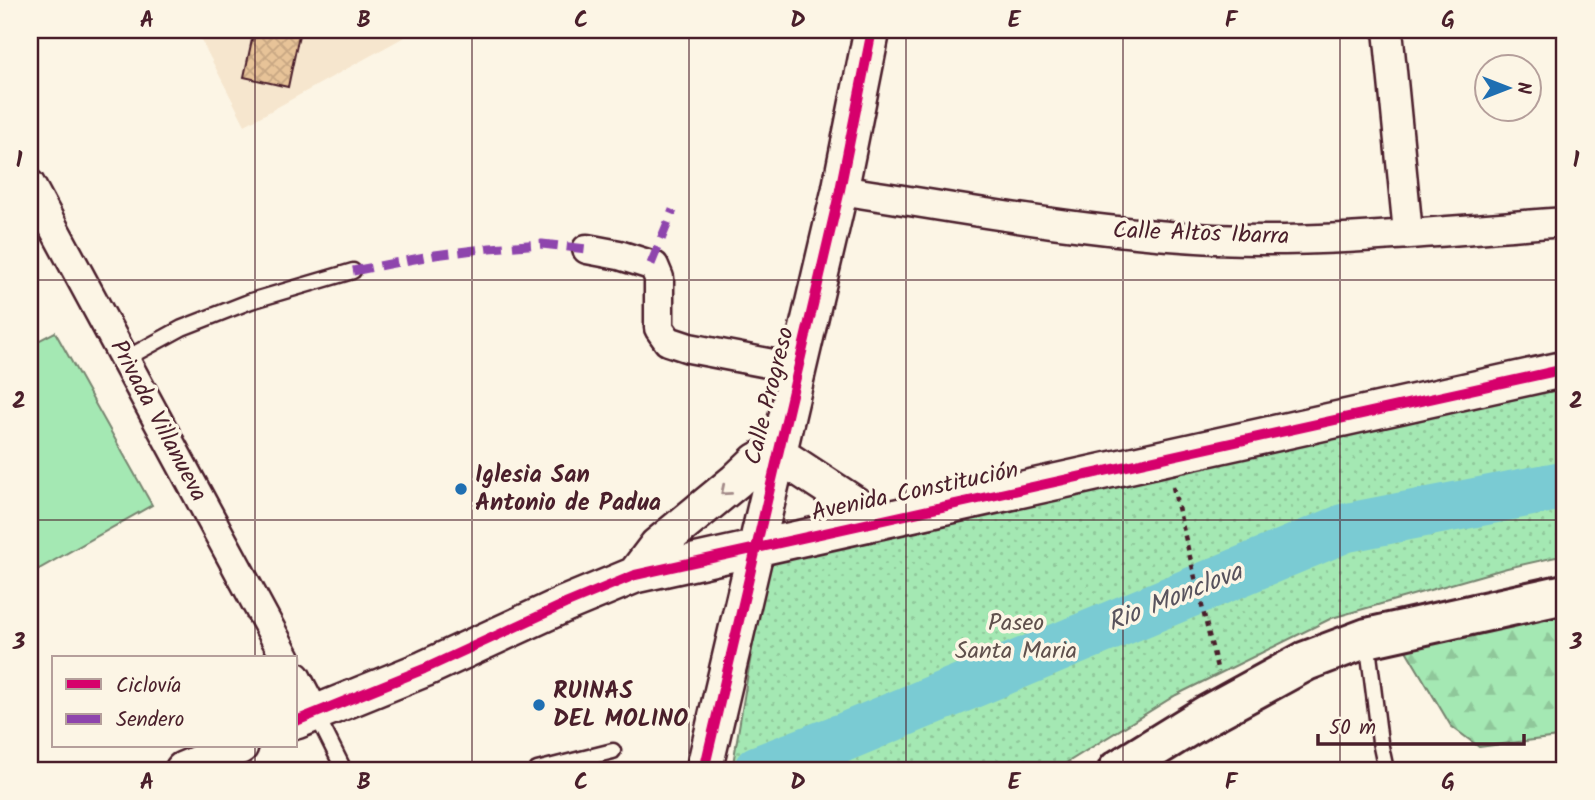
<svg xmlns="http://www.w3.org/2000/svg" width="1595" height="800" viewBox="0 0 1595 800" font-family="Kalam,sans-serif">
<defs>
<pattern id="forest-firs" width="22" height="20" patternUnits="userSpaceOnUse" patternTransform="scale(1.75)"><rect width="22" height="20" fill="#a4e8b3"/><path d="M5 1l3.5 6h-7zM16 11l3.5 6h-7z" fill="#8fc79a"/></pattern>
<pattern id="park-dots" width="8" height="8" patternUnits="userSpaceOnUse" patternTransform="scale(1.75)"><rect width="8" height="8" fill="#a4e8b3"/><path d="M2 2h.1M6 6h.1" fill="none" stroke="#8fc79a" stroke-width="1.8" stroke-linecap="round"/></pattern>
<pattern id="building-cross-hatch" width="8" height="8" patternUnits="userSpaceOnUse" patternTransform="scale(1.75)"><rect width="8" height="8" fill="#e7c398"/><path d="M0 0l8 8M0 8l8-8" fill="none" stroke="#c8a783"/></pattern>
</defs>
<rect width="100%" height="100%" fill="#fcf5e5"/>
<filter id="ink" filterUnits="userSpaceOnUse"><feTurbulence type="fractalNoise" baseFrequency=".0143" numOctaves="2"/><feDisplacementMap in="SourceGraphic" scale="14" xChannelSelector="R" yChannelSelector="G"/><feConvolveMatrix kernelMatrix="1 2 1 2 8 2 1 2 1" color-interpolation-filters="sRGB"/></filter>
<g filter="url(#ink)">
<path fill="#f6e6ce" d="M196,30h221l-172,95z"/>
<path fill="#a4e8b3" stroke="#77846f" stroke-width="2" d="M55,332l97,173 -122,69v-229z"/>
<path fill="url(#forest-firs)" stroke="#77846f" stroke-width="2" d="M1565,614v122l-86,11 -28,-21 -47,-79z"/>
<path fill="url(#park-dots)" stroke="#77846f" stroke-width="2" d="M1565,378v177l-58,13 -175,50 -156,77 -121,75h-323l34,-206z"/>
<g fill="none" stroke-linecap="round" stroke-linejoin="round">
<path stroke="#7acbd3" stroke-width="49" d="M758,770l84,-32 503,-210 220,-43"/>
</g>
<path fill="url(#building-cross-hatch)" stroke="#4a1f2b" stroke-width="2" d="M254,30h46l-12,57 -44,-10z"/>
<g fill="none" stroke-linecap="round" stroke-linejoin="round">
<defs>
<path id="service" d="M125,359l57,-31 69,-27 102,-30
M1367,639l13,103 6,28
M316,714l28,56
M537,770l76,-19"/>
<path id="minor" d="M1388,30l20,203
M30,184l256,474
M840,190c124,19 249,43 374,49 114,5 237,-9 351,-17
M587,249l32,6 35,11 5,12v50l9,13 21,7 110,21
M296,677l19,36"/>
<path id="tertiary" d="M778,454l102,67
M635,575l22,-29 79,-65 21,-20 22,-10
M296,721l128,-52 141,-65 70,-29 930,-206
M183,770l57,-24
M704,770l136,-580 32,-160"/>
<path id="secondary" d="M1118,770l89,-55 99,-54 61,-23 198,-44"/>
</defs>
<use href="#service" stroke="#4a1f2b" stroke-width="19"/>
<use href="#minor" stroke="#4a1f2b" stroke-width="33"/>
<use href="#tertiary" stroke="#4a1f2b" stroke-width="40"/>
<use href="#secondary" stroke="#4a1f2b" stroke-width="44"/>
<path stroke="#4a1f2b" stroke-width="4.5" stroke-dasharray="5 5" stroke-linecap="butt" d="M1173,487l45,185"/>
<use href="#service" stroke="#fcf5e5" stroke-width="14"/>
<use href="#minor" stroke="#fcf5e5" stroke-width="28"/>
<use href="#tertiary" stroke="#fcf5e5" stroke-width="35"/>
<use href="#secondary" stroke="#fcf5e5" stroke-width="38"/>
<path stroke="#8e44ad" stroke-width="9" stroke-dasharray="18 9" stroke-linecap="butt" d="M651,264l22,-54
M353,271l82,-16 55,-7 52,-4 45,5"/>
<defs>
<path id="cycleway" d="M296,721l128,-52 141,-65 70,-29 930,-206
M704,770l136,-580 32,-160"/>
</defs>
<use href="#cycleway" stroke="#fcf5e5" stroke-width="15"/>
<use href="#cycleway" stroke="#d6006c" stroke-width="10"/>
</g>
<defs><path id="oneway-chevron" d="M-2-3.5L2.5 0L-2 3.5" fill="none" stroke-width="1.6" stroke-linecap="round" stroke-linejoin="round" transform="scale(1.75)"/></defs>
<use stroke="#a38a88" href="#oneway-chevron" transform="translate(725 491) rotate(140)"/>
</g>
<path fill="none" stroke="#4a1f2b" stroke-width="2" stroke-opacity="0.55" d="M255,30v628M472,30v740M689,30v740M906,30v740M1123,30v740M1340,30v740M30,280h1535M30,520h1535M255,746v24"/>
<g fill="#1f6fb2" stroke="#fcf5e5" stroke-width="2.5">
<circle cx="461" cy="489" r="7"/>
<circle cx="539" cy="705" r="7"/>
</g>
<g text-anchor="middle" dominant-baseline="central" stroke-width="7" stroke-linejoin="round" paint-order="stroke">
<g font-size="24" fill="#4a1f2b" stroke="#fcf5e5">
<text transform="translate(1201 234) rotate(2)">Calle Altos Ibarra</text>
<text transform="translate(770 396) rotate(-76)">Calle Progreso</text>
<text transform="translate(158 421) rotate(62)">Privada Villanueva</text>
<text transform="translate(915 492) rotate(-12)">Avenida Constitución</text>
</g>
<g font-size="24" font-weight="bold" fill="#4a1f2b" stroke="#fcf5e5" text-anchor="start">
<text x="475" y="475">Iglesia San<tspan x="475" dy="28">Antonio de Padua</tspan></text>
<text x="553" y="691">RUINAS<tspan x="553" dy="28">DEL MOLINO</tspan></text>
</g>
<g font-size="24" fill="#60514d" stroke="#fcf5e5">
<text x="1016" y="623">Paseo<tspan x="1016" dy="28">Santa Maria</tspan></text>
</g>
<g font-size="26" font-style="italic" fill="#58535d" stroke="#fcf5e5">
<text transform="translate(1175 598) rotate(-22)">Rio Monclova</text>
</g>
</g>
<rect width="1595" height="800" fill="none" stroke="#fcf5e5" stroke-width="77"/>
<rect x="52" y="656" width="245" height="91" fill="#fcf5e5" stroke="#b59f9b" stroke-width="2"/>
<rect x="66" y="679" width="35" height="10" fill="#d6006c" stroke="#b59f9b" stroke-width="2"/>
<text x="116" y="692" font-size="21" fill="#4a1f2b">Ciclovía</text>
<rect x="66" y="714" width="35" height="10" fill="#8e44ad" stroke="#b59f9b" stroke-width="2"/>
<text x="116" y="726" font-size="21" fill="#4a1f2b">Sendero</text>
<g transform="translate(1508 88) rotate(90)"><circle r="33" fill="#fcf5e5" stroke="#b59f9b" stroke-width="2"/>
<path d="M0-5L12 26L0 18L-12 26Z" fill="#1f6fb2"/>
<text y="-10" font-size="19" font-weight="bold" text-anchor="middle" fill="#4a1f2b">N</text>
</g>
<path d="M1318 734v10h206v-10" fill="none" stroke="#4a1f2b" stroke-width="3.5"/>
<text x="1329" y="734" font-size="21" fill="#4a1f2b" stroke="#fcf5e5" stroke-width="5" paint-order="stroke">50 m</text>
<rect x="38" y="38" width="1518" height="724" fill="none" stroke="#4a1f2b" stroke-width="2.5"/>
<g font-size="23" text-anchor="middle" font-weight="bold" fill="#4a1f2b">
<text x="147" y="27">A</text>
<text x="364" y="27">B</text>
<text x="581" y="27">C</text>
<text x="798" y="27">D</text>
<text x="1014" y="27">E</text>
<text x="1231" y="27">F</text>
<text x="1448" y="27">G</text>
<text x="19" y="167">1</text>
<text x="1576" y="167">1</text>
<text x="19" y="408">2</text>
<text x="1576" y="408">2</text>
<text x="19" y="649">3</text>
<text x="1576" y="649">3</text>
<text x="147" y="789">A</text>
<text x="364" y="789">B</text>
<text x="581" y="789">C</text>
<text x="798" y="789">D</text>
<text x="1014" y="789">E</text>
<text x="1231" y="789">F</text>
<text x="1448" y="789">G</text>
</g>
</svg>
